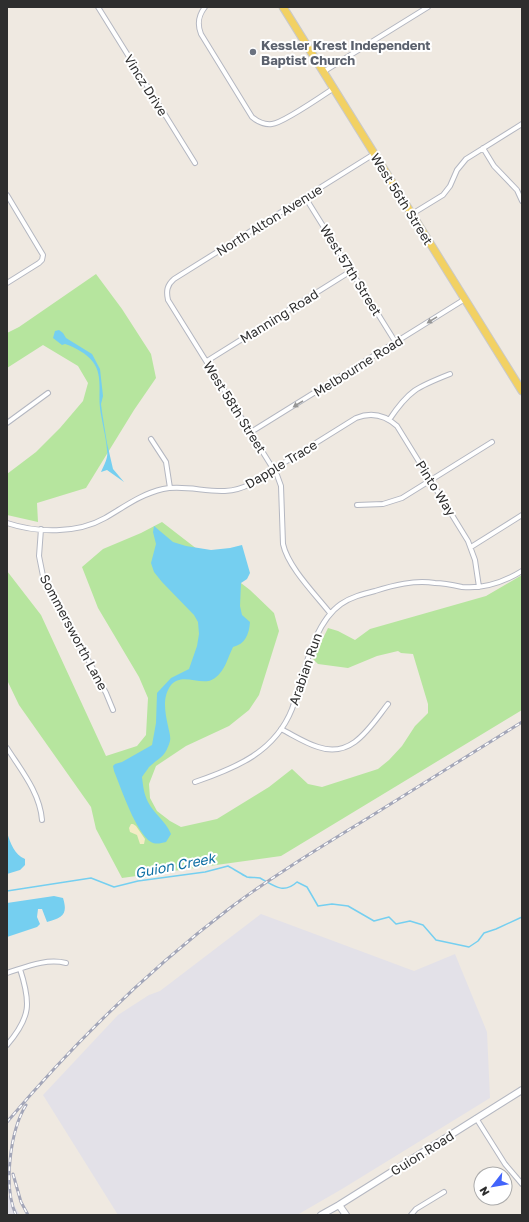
<svg xmlns="http://www.w3.org/2000/svg" width="529" height="1222" viewBox="0 0 529 1222" font-family="'Golos Text',sans-serif">
<rect width="100%" height="100%" fill="#efe9e1"/>
<path fill="#e3e1e8" d="M261,914l153,57 41,-17 32,78 3,66 -148,91 -45,26h-179l-75,-120 75,-80 31,-20 11,-4z
M7,1193l13,22h-13z"/>
<path fill="#b6e59e" d="M96,274l26,35 29,45 5,24 -22,32 -48,78 -49,15 1,19 -31,-7v-41l29,-22 24,-24 23,-27 5,-18 -10,-17 -35,-21 -36,23v-35l12,-6z
M162,522l88,68 24,23 5,18 -20,64 -10,15 -20,16 -43,20 -30,20 -7,18 1,14 7,13 13,10 11,6 36,-8 52,-32 23,-18 16,15 14,3 56,-18 11,-9 13,-14 13,-20 13,-13v-9l-15,-50 -12,-1 -3,-2 -21,5 -29,12 -30,-4 -5,-5 15,-31 10,3 17,9 15,-11 116,-33 36,-21v135l-241,146 -159,22 -26,-49 -5,-22 -72,-102 -12,-25v-109l34,44 65,141 31,-10 9,-11 2,-37 -9,-21 -41,-69 -16,-41 21,-18 38,-16z"/>
<path fill="#f3ecc5" d="M131,824h2l3,2 9,13 -1,5h-4l-3,-9 -7,-3 -1,-4z"/>
<path fill="#75cff0" d="M59,330l4,3 3,5 26,16 8,15 3,27 -2,8 1,8 5,31 6,26 11,13 -17,-12 -6,2c2,-5 5,-10 6,-15 2,-8 -6,-39 -7,-49 -2,-15 3,-33 -7,-46 -6,-8 -18,-15 -28,-18l-3,1 -9,-7 2,-7z
M154,526l19,16 13,4 25,4 19,-2 12,-3 8,28 -3,6 -6,4 -1,23 2,9 8,7c-1,13 -5,22 -17,25 -5,10 -8,24 -18,31 -13,10 -32,-7 -44,7 -9,12 -6,27 -3,41 1,5 3,11 2,15 -5,17 -10,16 -21,26 -2,3 -5,7 -7,10 1,9 2,17 6,25 6,12 17,18 23,32l-5,8c-5,1 -10,3 -15,0 -15,-9 -30,-54 -37,-71l-1,-5 2,-2 7,-2 30,-17 4,-22 1,-30 14,-15 18,-9 8,-23 2,-12 -1,-12 -4,-7 -32,-33 -8,-10 -3,-9 5,-19 -3,-12z
M7,833c4,11 7,21 18,26v6l-5,5 -13,4z
M54,896l9,2c5,16 0,20 -16,24l-5,-13h-4l-1,8 3,7 -3,3 -30,10v-34z"/>
<g fill="none" stroke-linecap="round" stroke-linejoin="round">
<path stroke="#75cff0" stroke-width="1.5" d="M7,891l84,-13 23,9 24,-6 67,-9 23,-6c6,3 13,8 19,11 4,1 9,0 13,1 13,7 23,17 37,4l10,5 11,19 14,-2 16,2 26,15 15,-4 7,7 14,-3 13,4 13,15 33,7 9,-6 6,-8 12,-4 26,-12"/>
<defs>
<path id="street" d="M98,7l97,156
M205,7c-7,9 -8,17 -4,27l51,83c6,5 12,8 20,7 11,-1 50,-28 62,-36
M323,72l105,-65
M483,148l11,18 23,24 5,11
M7,195l36,60 -1,5 -3,3 -32,20
M305,197l91,146
M412,214l31,-19 7,-9 7,-16 9,-11 56,-35
M207,361l144,-90
M389,420c20,-30 28,-33 61,-46
M7,423l41,-30
M251,432l214,-133
M151,439l15,23 4,26
M357,505l26,-1 19,-6 90,-56
M7,523c30,10 70,11 98,-5 19,-11 36,-24 58,-29 29,-6 59,11 87,-5l106,-66c15,-6 29,-3 41,8l71,115 7,19 4,27
M41,529l-2,27 4,20 63,117 7,17
M471,547l51,-32
M330,613c-15,-19 -42,-46 -47,-69l-2,-58 -4,-11 -109,-175c-2,-9 -1,-15 6,-21l200,-125
M281,729c12,6 24,14 37,18 34,12 52,-20 70,-43
M7,748c14,22 33,45 35,72
M195,782c41,-14 80,-30 97,-73 12,-33 20,-85 49,-105 10,-7 22,-10 34,-13 19,-6 39,-11 60,-8 9,0 18,2 27,4 21,2 42,-5 60,-16
M7,973c19,-6 39,-15 59,-10
M7,1045c24,-28 24,-42 13,-76
M476,1118l29,46 17,20
M411,1215l5,-6 28,-17"/>
<path id="secondary" d="M339,1205l7,10
M321,1215l18,-10 183,-115"/>
<path id="primary" d="M283,7l239,384"/>
</defs>
<use href="#street" stroke="#b4b7c1" stroke-width="6"/>
<use href="#secondary" stroke="#b4b7c1" stroke-width="8"/>
<use href="#primary" stroke="#c9c9c9" stroke-width="9"/>
<use href="#street" stroke="#fff" stroke-width="4"/>
<use href="#secondary" stroke="#fff" stroke-width="6"/>
<use href="#primary" stroke="#f2d163" stroke-width="7"/>
<defs>
<path id="rail" d="M7,1122c67,-79 140,-151 223,-214 44,-33 91,-61 138,-90 51,-32 103,-64 154,-96
M13,1174l8,28 7,13
M16,1215c-13,-28 -6,-84 10,-110"/>
</defs>
<use href="#rail" stroke="#a3a6b8" stroke-width="3"/>
<use href="#rail" stroke="#fff" stroke-width="1.5" stroke-dasharray="4.5" stroke-linecap="butt"/>
</g>
<defs><path id="oneway-solid" d="M-6-.8H1V-3.2L6.5 0L1 3.2V.8H-6Z"/></defs>
<g fill="#969696">
<use href="#oneway-solid" transform="translate(432 320) rotate(148)"/>
<use href="#oneway-solid" transform="translate(298 404) rotate(148)"/>
</g>
<circle fill="#6b7280" stroke="#fff" stroke-width="1.5" cx="253" cy="52" r="4"/>
<g text-anchor="middle" dominant-baseline="central" stroke-width="4" stroke-linejoin="round" paint-order="stroke">
<g font-size="13" font-weight="bold" fill="#5b616d" stroke="#fff" text-anchor="start">
<text x="261" y="45">Kessler Krest Independent<tspan x="261" dy="15">Baptist Church</tspan></text>
</g>
<g font-size="13" fill="#2e2e2e" stroke="#fff">
<text transform="translate(146 85) rotate(58)">Vincz Drive</text>
<text transform="translate(402 199) rotate(58)">West 56th Street</text>
<text transform="translate(269 220) rotate(-32)">North Alton Avenue</text>
<text transform="translate(351 270) rotate(58)">West 57th Street</text>
<text transform="translate(279 316) rotate(-32)">Manning Road</text>
<text transform="translate(358 366) rotate(-32)">Melbourne Road</text>
<text transform="translate(235 407) rotate(58)">West 58th Street</text>
<text transform="translate(281 464) rotate(-31)">Dapple Trace</text>
<text transform="translate(436 488) rotate(58)">Pinto Way</text>
<text transform="translate(74 632) rotate(62)">Sommersworth Lane</text>
<text transform="translate(305 669) rotate(-71)">Arabian Run</text>
<text transform="translate(422 1153) rotate(-32)">Guion Road</text>
</g>
<g font-size="14" font-style="italic" fill="#0d6fa3" stroke="#fff">
<text transform="translate(175 865) rotate(-11)">Guion Creek</text>
</g>
</g>
<rect width="529" height="1222" fill="none" stroke="#2e2e2e" stroke-width="16"/>
<g transform="translate(493 1186) rotate(239)"><circle r="19" fill="#ffffff" stroke="#ababab"/>
<path d="M0-3L7 15L0 10L-7 15Z" fill="#4264fb"/>
<text y="-6" font-size="11" font-weight="bold" text-anchor="middle" fill="#2e2e2e">N</text>
</g>
</svg>
